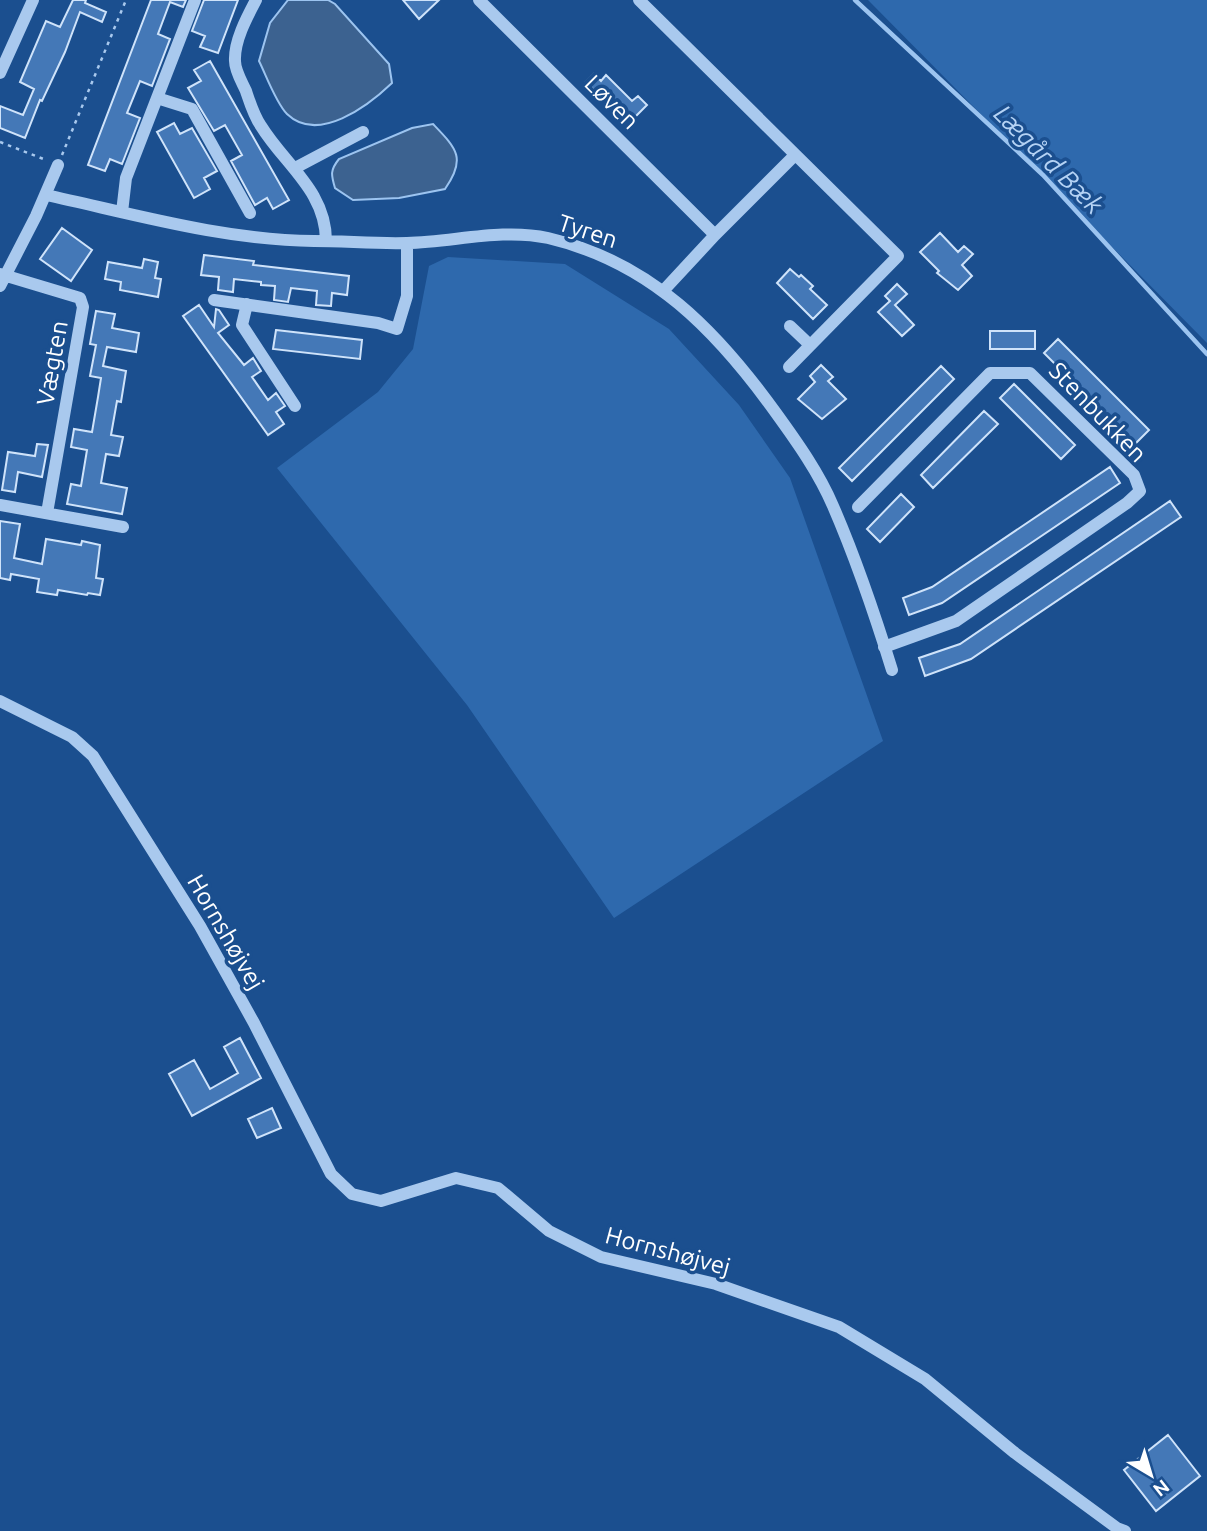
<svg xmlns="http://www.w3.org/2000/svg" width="1207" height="1531" viewBox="0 0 1207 1531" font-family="Ubuntu,sans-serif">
<rect width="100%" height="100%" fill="#1b4f8f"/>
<path fill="#2e69ad" d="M868,0h339v343z
M448,257l117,7 104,65 70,76 51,73 93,263 -269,177 -147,-213 -190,-237 101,-76 35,-43 16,-83z"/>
<path fill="#3c6290" stroke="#9cc4f0" stroke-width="2" d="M288,0h40l7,4 54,60 3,19c-24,23 -74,61 -105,31 -11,-11 -21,-39 -28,-53l11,-38z
M433,124c23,24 34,34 12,65l-46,9 -46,2 -18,-12c-4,-13 -5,-18 4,-29l73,-31z"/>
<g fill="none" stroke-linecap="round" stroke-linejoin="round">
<path stroke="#9cc4f0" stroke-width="4.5" d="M855,0l188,175 164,179"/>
</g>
<path fill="#4478b7" stroke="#cfe3fa" stroke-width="2" d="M73,0h13l-1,3 21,9 -4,10 -22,-10 -15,40 -23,49 -2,-1 -15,38 -25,-10v-22l23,9 11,-26 -14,-7 26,-61 14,6z
M151,0h35l-3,7 -13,-5 -12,32 12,5 -18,47 -12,-5 -13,32 13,5 -18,46 -12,-5 -5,12 -17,-6z
M204,0h34l-20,53 -18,-6 5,-11 -13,-5z
M403,0h36l-20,19z
M210,61l79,139 -16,9 -6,-11 -12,7 -24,-44 11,-6 -17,-30 -11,6 -26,-43 13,-7 -7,-11z
M594,74l7,7 5,-6 26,26 6,-5 9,9 -19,19 -42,-42z
M174,123l6,11 12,-6 25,43 -13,7 6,11 -16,9 -37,-66z
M62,228l30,22 -21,31 -31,-22z
M940,233l18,19 6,-6 9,8 -11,11 10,11 -14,14 -21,-17 2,-2 -19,-19z
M204,255l50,6 -1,4 96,11 -2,19 -15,-2 -1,13 -15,-1 1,-14 -26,-3 -3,14 -14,-2 1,-14 -14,-1v-3l-27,-3 -1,13 -15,-2 1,-13 -18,-2z
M144,259l14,3 -3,16 6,1 -3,18 -38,-7 1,-8 -16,-3 3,-17 34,6z
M790,269l9,8 2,-2 12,11 -3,3 17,16 -14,14 -36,-36z
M897,284l10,10 -12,11 19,20 -12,11 -24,-24 12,-11 -5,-5z
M199,305l15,22 2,-18 3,1 10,15 -11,8 26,32 9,-7 8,13 -9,6 16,23 8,-7 9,13 -9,6 8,12 -16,11 -85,-119z
M96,311l19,3 -3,14 27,5 -3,19 -29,-5 -4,19 23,5 -5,31 -4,-1 -6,34 12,2 -4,19 -13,-2 -5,29 26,5 -5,26 -55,-10 4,-20 10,2 6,-36 -16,-3 3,-18 18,3 6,-35 3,-19 -11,-2 6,-31 -6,-1z
M276,330l86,10 -2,19 -87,-10z
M990,331h45v18h-45z
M1058,339l91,91 -14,14 -91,-91z
M821,365l12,12 -5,4 18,18 -24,20 -24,-20 17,-17 -5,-6z
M941,366l13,13 -102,102 -13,-13z
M1014,384l61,61 -14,14 -61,-61z
M984,411l14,13 -65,64 -12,-13z
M37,444l11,1 -6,32 -24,-5 -3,20 -13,-2 6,-38 27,4z
M1110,467l10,16 -178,120 -33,12 -6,-17 29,-11z
M901,494l13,13 -34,35 -13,-13z
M1170,501l11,16 -210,142 -46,17 -6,-18 41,-14z
M0,521l20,3 -6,34 28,6 4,-25 35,6 1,-4 18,4 -4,33 7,1 -3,16 -12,-2 -1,2 -29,-5 -1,5 -20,-3 2,-13 -28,-5 -1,6 -10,-2z
M240,1038l21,40 -69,38 -23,-42 25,-14 16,29 28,-16 -14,-26z
M272,1108l9,20 -24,10 -9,-19z
M1168,1435l32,41 -44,35 -32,-41z"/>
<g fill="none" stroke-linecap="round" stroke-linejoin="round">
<path stroke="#a9c9ee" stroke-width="2.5" stroke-dasharray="3.5 5" stroke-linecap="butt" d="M0,142l46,18
M62,155l64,-155"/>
<path stroke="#a9c9ee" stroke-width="12" d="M256,0c-9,17 -22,41 -21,61 0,10 7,21 11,30 4,12 8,25 15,35 24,39 65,65 65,115
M479,0l236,235
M639,0l259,256 -109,111
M0,73l33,-73
M157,98l35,11 58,104
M295,168l68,-36
M46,195c88,19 177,45 268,46 31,0 62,3 93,2 47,-1 95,-15 141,-5 103,24 169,93 228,175 21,29 43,60 57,93 23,53 42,109 59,164
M122,212l4,-34 69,-178
M0,274l80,24 3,9 -36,206
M0,286l36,-70 22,-51
M664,290l51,-55 80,-80
M214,300l164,23 19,6 10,-33v-53
M247,304l-5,21 53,81
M790,326l20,19
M0,505l123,22
M858,507l132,-134h40l104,102 6,16 -13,12 -171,118 -72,26
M0,701l72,36 21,19 107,170 54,97 77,151 21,20 29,7 75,-23 42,10 51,43 52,26 115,27 123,43 86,52 90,74 102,75 8,3"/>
</g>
<g text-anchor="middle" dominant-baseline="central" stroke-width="7" stroke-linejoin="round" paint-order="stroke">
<g font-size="24" fill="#fff" stroke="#1b4f8f">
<text transform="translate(612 102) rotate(45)">Løven</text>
<text transform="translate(588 231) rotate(18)">Tyren</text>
<text transform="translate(52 363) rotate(-80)">Vægten</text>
<text transform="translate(1098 412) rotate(46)">Stenbukken</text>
<text transform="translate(226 932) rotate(60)">Hornshøjvej</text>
<text transform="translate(668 1251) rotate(15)">Hornshøjvej</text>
</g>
<g font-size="26" font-style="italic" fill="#b5d3f5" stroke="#1b4f8f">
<text transform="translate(1049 159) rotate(45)">Lægård Bæk</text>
</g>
</g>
<g transform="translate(1151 1475) rotate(142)" stroke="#1b4f8f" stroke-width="5" paint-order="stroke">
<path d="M0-5L12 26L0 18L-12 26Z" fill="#ffffff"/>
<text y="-10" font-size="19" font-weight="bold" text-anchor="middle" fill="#ffffff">N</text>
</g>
</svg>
